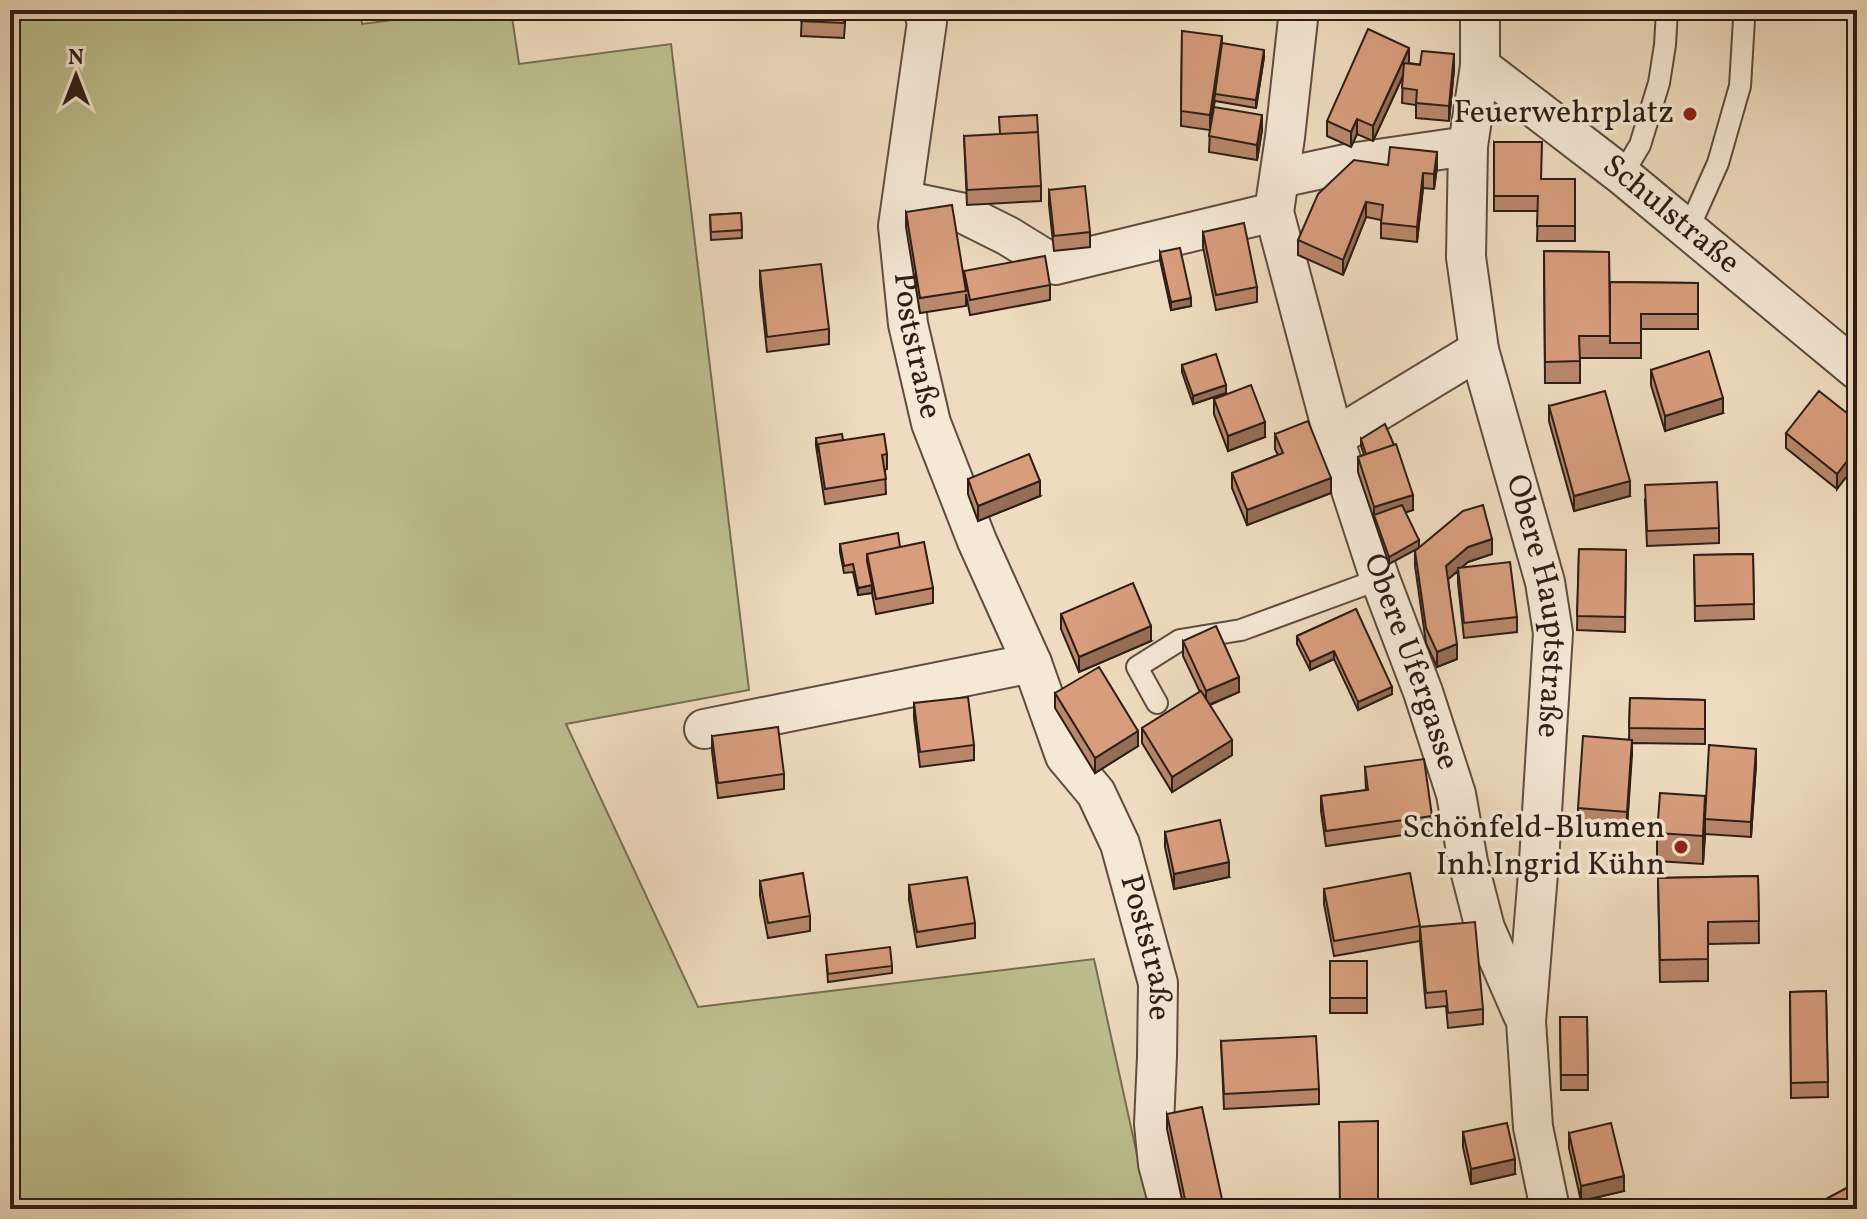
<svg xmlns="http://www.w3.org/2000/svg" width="1867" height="1219" viewBox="0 0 1867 1219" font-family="Vollkorn,serif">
<rect width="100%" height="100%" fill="#efdbbf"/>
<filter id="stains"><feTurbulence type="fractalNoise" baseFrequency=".0025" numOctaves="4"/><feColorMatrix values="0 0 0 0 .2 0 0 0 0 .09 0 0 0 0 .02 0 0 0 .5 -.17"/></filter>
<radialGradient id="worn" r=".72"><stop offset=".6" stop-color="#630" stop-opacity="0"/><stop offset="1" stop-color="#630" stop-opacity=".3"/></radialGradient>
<path fill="#bdbf8f" stroke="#766e52" stroke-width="2" d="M10,10h350l2,14 112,-14h37l8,54 152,-20 78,646 -183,34 132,283 396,-48 55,250h-1139z"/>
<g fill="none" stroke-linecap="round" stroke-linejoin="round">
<defs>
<path id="service" d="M1622,175l18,-30 19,-62 6,-38 2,-35
M1688,230l30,-67 22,-77 4,-66 -1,-10
M1157,703l-20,-36 43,-27 61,-10 139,-51"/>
<g id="minor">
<path id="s1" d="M923,10l4,12 -29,204 10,98 23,99 46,118 55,122 33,93 31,37 24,51 38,139 -1,73 -3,68 4,40 12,45"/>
<path id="s2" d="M1299,10l-14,127 -11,75 60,226 46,141 43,113 33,102 12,68 17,66 38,87"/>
<path id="s3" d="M1480,10v56l-12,80 -2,111 13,93 66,232 8,51 -14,228 -13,160 7,106 17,82"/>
<path id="s4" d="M1480,66l142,109 235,195"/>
<path d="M1280,178l70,-15 118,-17"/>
<path d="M902,200l58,12 48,24 47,29 219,-53"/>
<path d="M1334,438l145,-88"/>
<path d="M704,729l328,-66"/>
</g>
</defs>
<use href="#service" stroke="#5e4d40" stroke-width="24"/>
<use href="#minor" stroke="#5e4d40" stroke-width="42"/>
<use href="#service" stroke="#f5e8d5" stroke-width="20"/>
<use href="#minor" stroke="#f5e8d5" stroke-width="38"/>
</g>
<path fill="#b9876c" stroke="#2e1e16" stroke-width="2" d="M802,10h44l-2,28 -43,-2z
M1182,31l82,26 -8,51 -41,-7 -2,9 49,20 -5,30 -48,-8 1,-22 -29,-4z
M1409,63l45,6 -5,52 -33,-3v-13l-14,-2 1,-27 -30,65 -16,-7 -6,13 -24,-11v-15z
M964,136l77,50v15l-74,4z
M1494,142l47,37h34v62h-38l1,-30h-44z
M1388,165l49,2 -3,22 -11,-1 -6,54 -36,-4v-18l-15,-3 -23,58 -45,-20v-15z
M1049,190l41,42v15l-36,4 -5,-46z
M906,212l58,69v-10l86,14v15l-80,15 -4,-21v12l-46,7 -14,-86z
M741,213l1,25 -31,2 -1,-25z
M1203,232l54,55v15l-41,8 -13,-63z
M1544,251l65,1 1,91v-61l88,1v46h-57v29h-61v25h-35z
M1160,252l31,54 -20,4 -11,-50z
M760,271l69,58v15l-62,8 -7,-66z
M1182,365l44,28 -33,11 -11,-32z
M1651,370l72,43 -58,18 -14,-46z
M1214,399l51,38 -37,14 -14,-37z
M1549,406l81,90 -56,15 -25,-90z
M1857,421l-20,68 -51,-41v-15z
M1275,434l56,59 -84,32 -15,-37v-15l46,-18 -3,-6z
M816,438l27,2 44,14v15l-2,1 1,24 -61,10 -9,-58z
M1361,439l52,71 -8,2 -16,52 -31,-92v-15l6,-2 -3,-9z
M968,479l72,17 -62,25 -10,-27z
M1645,500l74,28v15l-72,3z
M840,544l60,3 33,41v15l-57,11 -4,-21 -14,2 -5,-23 -9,1 -4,-21z
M1579,549l47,1 -1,82 -48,-2z
M1415,551l77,3 -24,8 -7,5 56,50v15l-53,6 -6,-55v-12l-10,8 9,80 -20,8 -11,-24 -11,-77z
M1753,554l1,65 -59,2 -1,-66z
M1356,609l36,85 -34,16 -24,-51 -24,11 -13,-26v-8z
M1061,614l90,27 -72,31 -18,-43z
M1183,641l56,51 -29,13 22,50 -60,37 -30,-49v-15l58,-36 -17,-36z
M1055,693l83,53 -43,27 -40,-65z
M1630,698l75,2v44l-73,-1 -5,84 -49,-4v-15l51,-68z
M914,703l60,42v15l-54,7 -6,-49z
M712,736l72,38v15l-66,9 -6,-47z
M1756,764l-5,73 -46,-3 -2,30 -46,-3v-28l48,-37z
M1365,767l67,49v15l-106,15 -5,-35v-15l45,-6z
M1165,832l64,45 -55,12 -9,-42z
M1758,876l1,67 -51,1v37l-48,1 -2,-104z
M760,881l50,35v15l-42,7 -8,-42z
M909,885l66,38v15l-58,9 -8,-47z
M1324,889l96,37v15l-86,15 -10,-52z
M1420,927l63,82v15l-35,4 -2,-22 -20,2 -6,-66z
M826,955l66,11v7l-64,9z
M1330,961h37v52h-37z
M1826,991l2,106 -37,1 -1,-106z
M1560,1017h27l1,73h-27z
M1221,1041l98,48v15l-95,5z
M1167,1114l56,95h-39l-17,-80z
M1463,1132l52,42 -44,10 -8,-37z
M1569,1133l55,58 -43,10 -12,-53z"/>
<path fill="#966e58" stroke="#2e1e16" stroke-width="2" d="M1222,36v15l-7,43 -5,36v-15z
M1409,48v15l-36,78v-15z
M1264,50v7l-8,51v-8z
M1454,54v15l-5,52v-15z
M1262,115v15l-5,30v-15z
M1357,119v15l-6,13v-15z
M1437,152v15l-3,22v-15z
M1423,173v15l-6,54v-15z
M1366,202v15l-23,58v-15z
M1191,298v8l-20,4v-8z
M1226,385v8l-33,11v-8z
M1723,398v15l-58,18v-15z
M1265,422v15l-37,14v-15z
M1857,448v15l-20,26v-15z
M1331,478v15l-84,32v-15z
M1040,481v15l-62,25v-15z
M1630,481v15l-56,15v-15z
M1413,495v15l-36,12 -3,-7v-8z
M1492,539v15l-24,8 -22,19v-15l22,-19z
M1419,540v8l-30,16v-7z
M872,585v8l-14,2v-7z
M1151,626v15l-72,31v-15z
M1457,644v15l-20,8v-15z
M1334,651v8l-24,11v-8z
M1239,677v15l-33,14v-15z
M1392,687v7l-34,16v-8z
M1138,731v15l-43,27v-15z
M1232,740v15l-60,37v-15z
M1632,740v15l-5,72v-15z
M1756,749v15l-5,73v-15z
M1705,796v38l-2,30v-28z
M1229,862v15l-55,12v-15z
M1515,1159v15l-44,10v-15z
M1624,1176v15l-43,10v-15z
M1223,1204v5h-22z"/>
<path fill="#d79d7d" stroke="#2e1e16" stroke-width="2" d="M802,10h43l-1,13 -43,-2z
M1368,29l41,19 -36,78 -16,-7 -6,13 -24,-11z
M1182,31l40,5 -12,79 -29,-4z
M1222,43l42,7 -8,50 -41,-6z
M1422,51l32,3 -5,52 -33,-3 1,-13 -15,-2 2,-25 16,2z
M1214,107l48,8 -5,30 -48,-9z
M1037,115l1,17 -38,2 -1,-17z
M1038,132l3,54 -74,4 -3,-54z
M1494,142h48l-1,37h34v47h-38l1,-30h-44z
M1390,147l47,5 -3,22 -11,-1 -6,54 -36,-4 2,-18 -17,-3 -23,58 -45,-20 20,-46 36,-34 34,5z
M1085,186l5,46 -36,4 -5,-46z
M952,205l14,86 -46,7 -14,-86z
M741,213l1,17 -31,2 -1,-17z
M1244,223l13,64 -41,8 -13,-63z
M1180,248l11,50 -20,4 -11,-50z
M1544,251l65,1 1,84h-31l1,25 -35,1z
M1045,256l5,29 -80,15 -6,-29z
M821,264l8,65 -62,8 -7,-66z
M1610,282l88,1v31h-57v29h-31z
M1709,351l14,47 -58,18 -14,-46z
M1216,354l10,31 -33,11 -11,-31z
M1251,385l14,37 -37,14 -14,-37z
M1605,391l25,90 -56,15 -25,-90z
M1819,391l38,30v27l-20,26 -51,-41z
M1308,421l23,57 -84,32 -15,-37 51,-20 -8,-19z
M1385,424l9,21 -28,9 -5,-15z
M842,434l1,6 -25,4v8l-2,-14z
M884,434l3,20 -5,1 4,24 -61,10 -7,-45z
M1396,444l17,51 -39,12 -16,-50z
M1029,454l11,27 -62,25 -10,-27z
M1717,482l2,46 -72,3 -2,-46z
M1402,505l17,35 -30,17 -15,-42z
M1483,505l9,34 -24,8 -22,19 11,78 -20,8 -11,-24 -11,-77 48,-40z
M898,533l2,14 -33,7v7l5,24 -14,3 -5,-24 -9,2 -4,-22z
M924,542l9,46 -57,11 -9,-45z
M1579,549l47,1 -1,67 -48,-1z
M1753,554l1,50 -59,2 -1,-51z
M1510,562l7,55 -53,6 -6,-55z
M1133,583l18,43 -72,31 -18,-43z
M1356,609l36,78 -34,15 -24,-51 -24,11 -13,-26z
M1216,626l23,51 -33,14 -23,-50z
M1099,667l39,64 -43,27 -40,-65z
M1201,691l31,49 -60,37 -30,-49z
M968,697l6,48 -54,7 -6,-49z
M1630,698l75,2v29l-76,-1z
M778,727l6,47 -66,9 -6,-47z
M1583,736l49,4 -5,72 -49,-4z
M1709,745l47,4 -5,73 -46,-3z
M1424,759l8,57 -106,15 -5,-35 47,-6 -3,-23z
M1660,793l45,3 -2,40 -46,-3z
M1220,820l9,42 -55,12 -9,-42z
M803,873l7,43 -42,7 -8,-42z
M1410,873l10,53 -86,15 -10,-52z
M1758,876l1,45 -51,1v37l-48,1 -2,-82z
M967,877l8,46 -58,9 -8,-47z
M1475,922l8,87 -35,4 -2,-22 -20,2 -6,-66z
M890,947l2,19 -64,8 -2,-19z
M1330,961h37v37h-37z
M1826,991l2,91 -37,1 -1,-91z
M1560,1017h27l1,58h-27z
M1316,1036l3,53 -95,5 -3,-53z
M1202,1107l21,97 -22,5h-14l-20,-95z
M1378,1121v88h-38l-1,-87z
M1507,1123l8,36 -44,10 -8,-37z
M1611,1123l13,53 -43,10 -12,-53z
M1854,1184l3,7v18h-28l-5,-9z"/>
<g fill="#8f2418" stroke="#f5e8d5" stroke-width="3">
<circle cx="1690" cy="114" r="8"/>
<circle cx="1681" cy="847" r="8"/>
</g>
<g text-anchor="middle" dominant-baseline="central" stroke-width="7" stroke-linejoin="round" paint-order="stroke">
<g font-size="32" fill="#2e1e16" stroke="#f5e8d5" text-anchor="end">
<text x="1674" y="114">Feuerwehrplatz</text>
<text x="1665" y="829">Schönfeld-Blumen<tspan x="1665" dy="37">Inh.Ingrid Kühn</tspan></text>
</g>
<g font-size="32" fill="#2e1e16" stroke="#f5e8d5">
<text stroke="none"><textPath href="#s4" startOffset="242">Schulstraße</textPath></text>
<text stroke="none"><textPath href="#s1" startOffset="340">Poststraße</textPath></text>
<text stroke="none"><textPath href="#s3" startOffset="606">Obere Hauptstraße</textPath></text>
<text stroke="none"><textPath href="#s2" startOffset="674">Obere Ufergasse</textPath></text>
<text stroke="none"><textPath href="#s1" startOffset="990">Poststraße</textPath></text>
</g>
</g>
<rect width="1867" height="1219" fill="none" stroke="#efdbbf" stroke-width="40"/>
<rect x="12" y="12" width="1843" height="1195" fill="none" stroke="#2e1e16" stroke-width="4"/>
<rect x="20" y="20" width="1827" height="1179" fill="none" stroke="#2e1e16" stroke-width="2"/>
<g transform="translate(76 76)" stroke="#f5e8d5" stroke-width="6" paint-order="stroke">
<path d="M0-6L14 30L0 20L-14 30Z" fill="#2e1e16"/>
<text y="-12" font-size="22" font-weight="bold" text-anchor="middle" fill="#2e1e16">N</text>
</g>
<rect width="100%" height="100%" filter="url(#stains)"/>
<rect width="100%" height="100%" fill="url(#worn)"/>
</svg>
